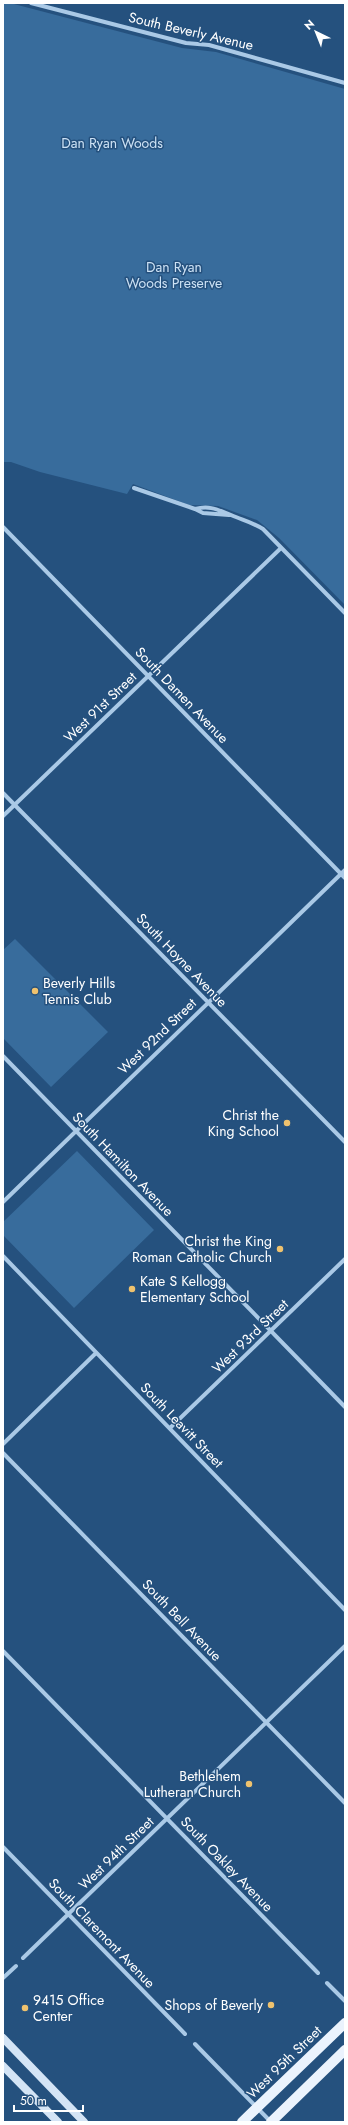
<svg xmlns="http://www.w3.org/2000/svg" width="348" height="2125" viewBox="0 0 348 2125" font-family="Jost,sans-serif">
<rect width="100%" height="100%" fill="#25517e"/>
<path fill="#386c9c" d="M3,3h7l172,45 34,4 129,37v516l-66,-67 -22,-18 -39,-14 -29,-1 -56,-21 -6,10 -87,-22 -29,-10h-8z
M15,939l93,93 -57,55 -48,-49v-88z
M77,1151l77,79 -80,78 -71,-73v-13z"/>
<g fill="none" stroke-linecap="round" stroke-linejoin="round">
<path stroke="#aac9e6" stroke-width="4" d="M31,3l155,40 23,2 136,38
M134,488l61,21 8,4 26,2
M195,509c15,-4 23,1 36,6 11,5 21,7 32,14l82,84
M3,527l342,351
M3,793l342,349
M3,816l278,-268
M3,1056l342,351
M3,1202l342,-332
M3,1256l342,354
M170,1428l175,-169
M3,1444l93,-91
M3,1453l342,350
M3,1651l315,322
M3,1847l182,187
M23,1958l322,-312
M3,1978l13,-12
M327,1983l18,18
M195,2044l75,77"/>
<path stroke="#d4e4f5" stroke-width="8" d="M3,2038l81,84
M3,2066l55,56"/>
<path stroke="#ebf3fd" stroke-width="10" d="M242,2122l103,-99
M271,2122l74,-72"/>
</g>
<g fill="#efc26e" stroke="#25517e" stroke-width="1.5">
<circle cx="35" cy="991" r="4"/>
<circle cx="287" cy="1123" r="4"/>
<circle cx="280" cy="1249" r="4"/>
<circle cx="132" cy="1289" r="4"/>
<circle cx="249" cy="1784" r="4"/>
<circle cx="271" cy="2005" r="4"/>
<circle cx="25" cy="2008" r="4"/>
</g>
<g text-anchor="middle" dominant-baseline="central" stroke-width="3" stroke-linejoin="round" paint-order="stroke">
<g font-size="14" fill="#fff" stroke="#25517e">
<text transform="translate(191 31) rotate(13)">South Beverly Avenue</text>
<text transform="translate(182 695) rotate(46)">South Damen Avenue</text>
<text transform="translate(100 707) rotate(-44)">West 91st Street</text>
<text transform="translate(182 960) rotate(46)">South Hoyne Avenue</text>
<text transform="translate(157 1036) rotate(-44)">West 92nd Street</text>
<text transform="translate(123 1164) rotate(46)">South Hamilton Avenue</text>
<text transform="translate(250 1336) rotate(-44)">West 93rd Street</text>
<text transform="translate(182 1425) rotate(46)">South Leavitt Street</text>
<text transform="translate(182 1620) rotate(46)">South Bell Avenue</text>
<text transform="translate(116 1853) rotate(-44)">West 94th Street</text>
<text transform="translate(227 1864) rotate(46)">South Oakley Avenue</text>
<text transform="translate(102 1933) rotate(46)">South Claremont Avenue</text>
<text transform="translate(284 2062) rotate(-44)">West 95th Street</text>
</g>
<g font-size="14" fill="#cde2f5" stroke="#25517e">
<text x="112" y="143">Dan Ryan Woods</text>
<text x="174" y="267">Dan Ryan<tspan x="174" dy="16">Woods Preserve</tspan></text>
</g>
<g font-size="14" fill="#fff" stroke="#25517e" text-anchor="end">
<text x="43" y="983" text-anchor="start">Beverly Hills<tspan x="43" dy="16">Tennis Club</tspan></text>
<text x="279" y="1115">Christ the<tspan x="279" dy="16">King School</tspan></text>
<text x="272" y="1241">Christ the King<tspan x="272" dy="16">Roman Catholic Church</tspan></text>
<text x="140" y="1281" text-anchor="start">Kate S Kellogg<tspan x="140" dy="16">Elementary School</tspan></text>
<text x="241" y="1776">Bethlehem<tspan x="241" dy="16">Lutheran Church</tspan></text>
<text x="33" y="2000" text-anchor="start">9415 Office<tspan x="33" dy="16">Center</tspan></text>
<text x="263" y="2005">Shops of Beverly</text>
</g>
</g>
<rect width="348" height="2125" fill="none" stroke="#ffffff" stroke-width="8"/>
<g transform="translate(316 32) rotate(317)" stroke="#25517e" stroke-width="3" paint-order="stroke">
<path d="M0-3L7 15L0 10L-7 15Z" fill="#ffffff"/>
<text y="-6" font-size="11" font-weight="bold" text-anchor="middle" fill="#ffffff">N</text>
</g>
<path d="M14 2105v6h69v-6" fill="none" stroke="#ffffff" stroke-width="2"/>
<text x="20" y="2105" font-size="12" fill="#ffffff" stroke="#25517e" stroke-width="3" paint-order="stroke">50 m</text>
</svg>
